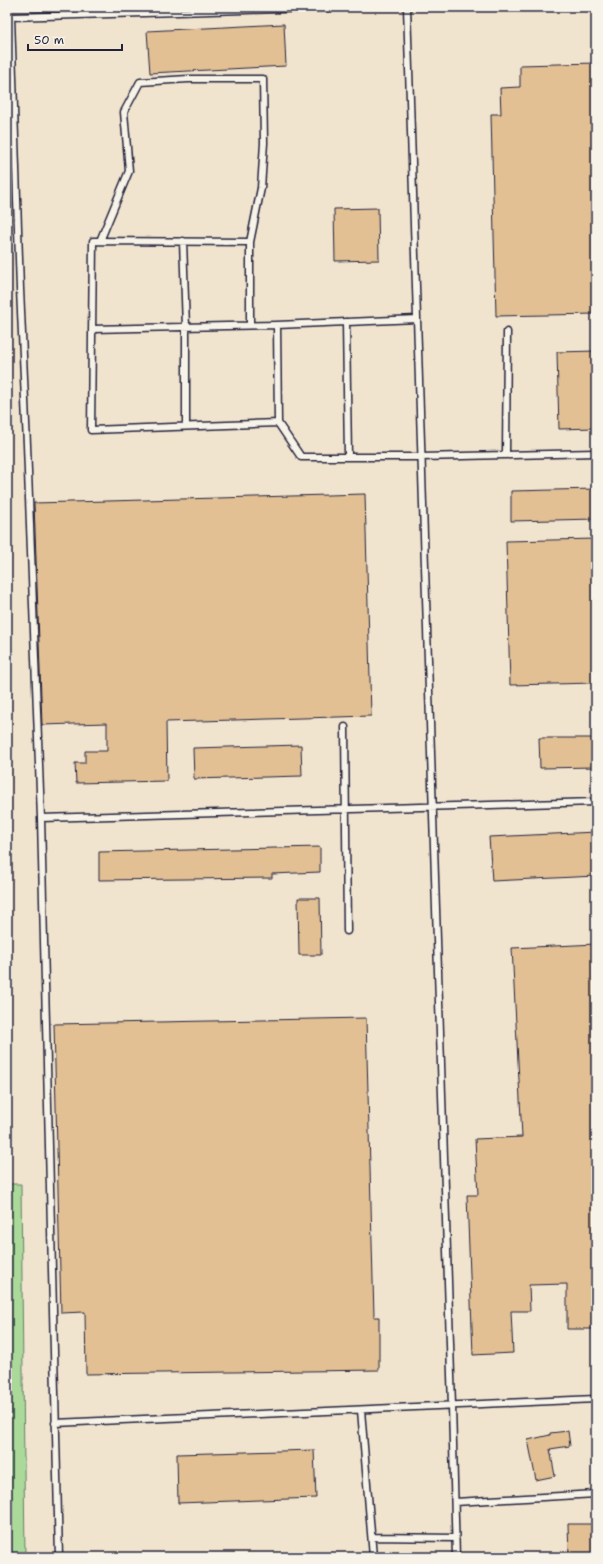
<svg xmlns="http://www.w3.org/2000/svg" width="603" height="1564" viewBox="0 0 603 1564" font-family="'Shantell Sans',sans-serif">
<rect width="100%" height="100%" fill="#f7f3e8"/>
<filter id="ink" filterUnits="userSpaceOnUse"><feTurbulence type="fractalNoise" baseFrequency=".025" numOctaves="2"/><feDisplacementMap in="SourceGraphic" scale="8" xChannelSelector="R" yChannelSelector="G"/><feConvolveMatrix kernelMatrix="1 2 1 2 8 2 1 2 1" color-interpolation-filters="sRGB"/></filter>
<g filter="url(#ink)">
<path fill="#f1e4cf" d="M7,7h589v1550h-589z"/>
<path fill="#aad999" stroke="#667e6a" d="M7,474l1,31 -1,234z
M7,1184h14l4,373h-18z"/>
<path fill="#e2c094" stroke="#22223b" d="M284,24l2,42 -136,7 -3,-42z
M596,63v251l-100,2 -5,-202h10l-1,-26 20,-1v-22z
M378,208l1,52 -44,1 -1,-52z
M596,351v77l-37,1 -2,-77z
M596,489v30l-85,2v-30z
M365,494l6,222 -205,6 1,59 -91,2 -1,-20h10v-12h22v-28l-65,2 -8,-222z
M596,539v144l-86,2 -4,-144z
M539,738h57v29l-56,1z
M301,745l1,31 -108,3 -1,-31z
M596,832v44l-104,5 -3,-44z
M320,847v25l-48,2v4l-173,2v-28z
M298,898h22l1,57h-22z
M596,944v385h-29v-45l-38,1 1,26h-19l2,42 -40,2 -6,-160h11l-3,-56 47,-2 -10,-189z
M366,1018l8,299h5v53l-293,4 -1,-62 -24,1 -7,-289z
M568,1431l2,15 -20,3 5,27 -19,4 -8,-40 22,-5v-2z
M314,1450l2,48 -138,5 -1,-49z
M568,1524h28v33h-27z"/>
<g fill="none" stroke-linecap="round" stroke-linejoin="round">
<defs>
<path id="lane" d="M407,7l45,1399 4,151
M100,241l29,-70 -5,-59 16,-30 48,-3h75l1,64 -3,45 -11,54
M183,241l3,86v99
M346,322l2,135
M250,325v-83l-157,-1 -2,189 187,-7 23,34h120l175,-4
M277,325l1,98
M92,329l185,-4 140,-6
M506,455l1,-123
M345,727l2,204
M41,818l555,-16
M361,1410l12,147
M55,1423l541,-24
M455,1502l141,-8
M372,1537l83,1
M59,1557l-18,-739 -14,-373 -7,-156 -9,-272 335,-10"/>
</defs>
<use href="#lane" stroke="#22223b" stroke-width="9"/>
<use href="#lane" stroke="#f7f3e8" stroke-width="6"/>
</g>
</g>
<rect width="603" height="1564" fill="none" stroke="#f7f3e8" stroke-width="24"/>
<rect x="12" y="12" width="579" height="1540" fill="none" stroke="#22223b" stroke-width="1.5" filter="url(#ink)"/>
<path d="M28 44v6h94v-6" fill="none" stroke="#22223b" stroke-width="2"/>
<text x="34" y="44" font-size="12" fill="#22223b" stroke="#f7f3e8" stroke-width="3" paint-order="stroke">50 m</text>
</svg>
